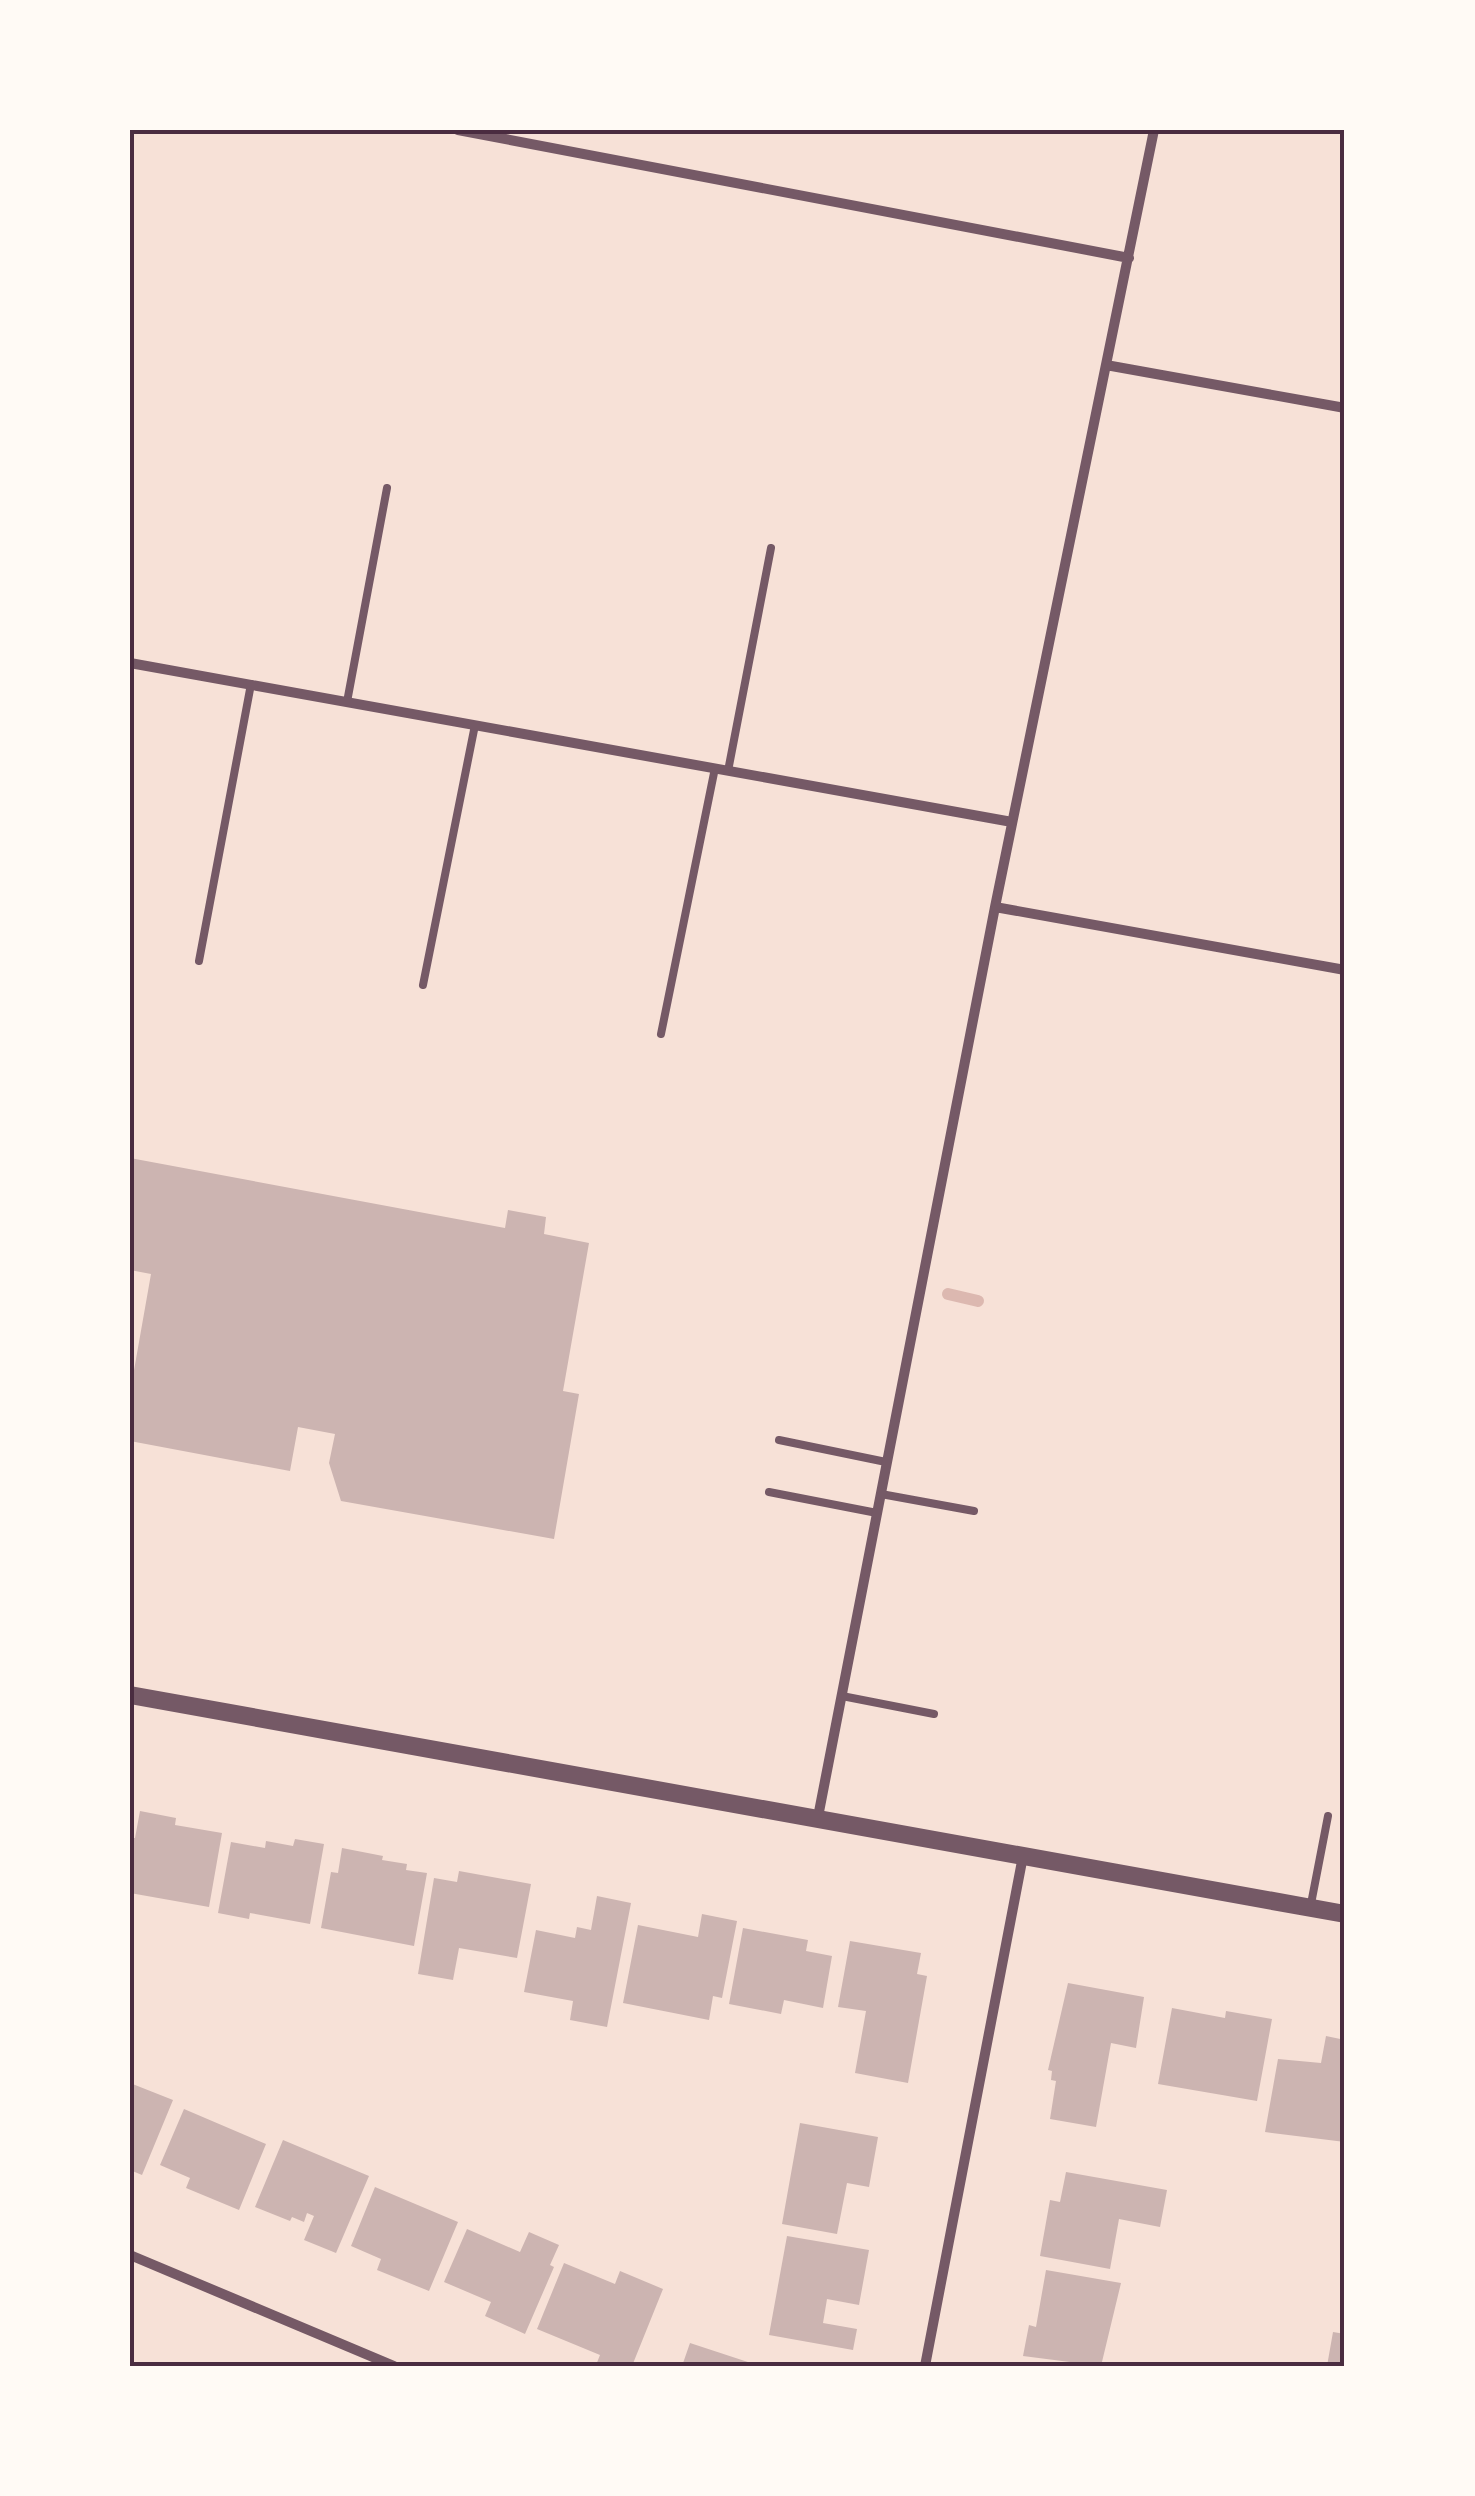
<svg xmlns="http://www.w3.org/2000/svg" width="1475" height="2496" viewBox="0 0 1475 2496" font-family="'Source Serif 4',serif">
<rect width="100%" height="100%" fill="#f7e1d7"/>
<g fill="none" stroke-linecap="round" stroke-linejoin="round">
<path stroke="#dcb8b0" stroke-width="12" d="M948,1294l30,7"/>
</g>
<path fill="#ccb4b1" d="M130,1158l375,70 3,-18 38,7 -2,17 45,9 -26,148 16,3 -25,145 -213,-38 -12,-38 6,-29 -37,-7 -8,44 -160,-30v-48l21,-119 -21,-4z
M140,1811l36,7 -1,7 47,8 -13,74 -79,-14v-55h5z
M295,1839l29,5 -14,80 -60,-11 -1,6 -31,-6 13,-71 34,6 1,-7 27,5z
M342,1848l41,8 -1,4 25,4 -1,6 21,3 -13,73 -93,-18 10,-56 7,1z
M459,1871l72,13 -14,74 -58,-10 -6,32 -35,-6 16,-96 23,4z
M597,1896l34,7 -24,124 -37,-7 3,-19 -49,-9 12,-62 39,8 2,-11 14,3z
M702,1914l35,7 -15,77 -9,-2 -4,24 -86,-17 15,-78 60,12z
M743,1928l65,12 -2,11 26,5 -9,52 -39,-8 -3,14 -52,-10z
M850,1941l71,12 -4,21 10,2 -19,107 -53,-10 11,-62 -28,-4z
M1068,1983l76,14 -8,51 -25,-5 -15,84 -46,-8 6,-38 -5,-1 1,-9 -4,-1z
M1172,2008l53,10 1,-7 46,8 -15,82 -99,-17z
M1326,2036l19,4v102l-80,-10 13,-73 43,4z
M130,2083l43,17 -31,75 -12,-5z
M184,2109l82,35 -27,66 -53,-22 4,-10 -30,-13z
M800,2123l78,14 -9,50 -22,-4 -10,51 -55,-10z
M283,2140l86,36 -33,77 -32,-13 10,-24 -7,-3 -3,9 -12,-5 -2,4 -35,-14z
M1066,2172l101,18 -7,37 -41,-8 -9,50 -70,-13 10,-56 10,2z
M375,2187l83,35 -29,69 -52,-21 4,-11 -30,-13z
M467,2229l53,23 9,-20 30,13 -9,20 4,2 -29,67 -40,-18 6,-14 -47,-20z
M787,2236l82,14 -10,55 -32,-6 -4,24 34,6 -4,21 -84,-15z
M564,2263l51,21 5,-13 43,18 -31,77h-32l-4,-1 4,-10 -63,-26z
M1046,2270l75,13 -20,83 -78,-10 6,-31 7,2z
M1333,2332l12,2v32h-18z
M690,2343l67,22v1h-75z"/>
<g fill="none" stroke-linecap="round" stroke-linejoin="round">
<path stroke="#755966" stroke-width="8" d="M347,702l40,-214
M728,771l43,-223
M199,961l52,-277
M423,985l52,-260
M661,1034l54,-266
M779,1440l107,22
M769,1492l108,21
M881,1494l93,17
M842,1696l92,18
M1310,1909l18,-93"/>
<path stroke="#755966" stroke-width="10" d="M458,130l671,128
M1106,365l239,43
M130,663l882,159
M995,907l350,63
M818,1817l177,-910 159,-777
M130,2255l264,111
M925,2366l98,-510"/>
<path stroke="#755966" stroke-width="18" d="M130,1695l1215,219"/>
</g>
<rect width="1475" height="2496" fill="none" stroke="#fffaf5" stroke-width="265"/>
<rect x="132" y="132" width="1210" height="2232" fill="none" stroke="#4a2c40" stroke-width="4"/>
</svg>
